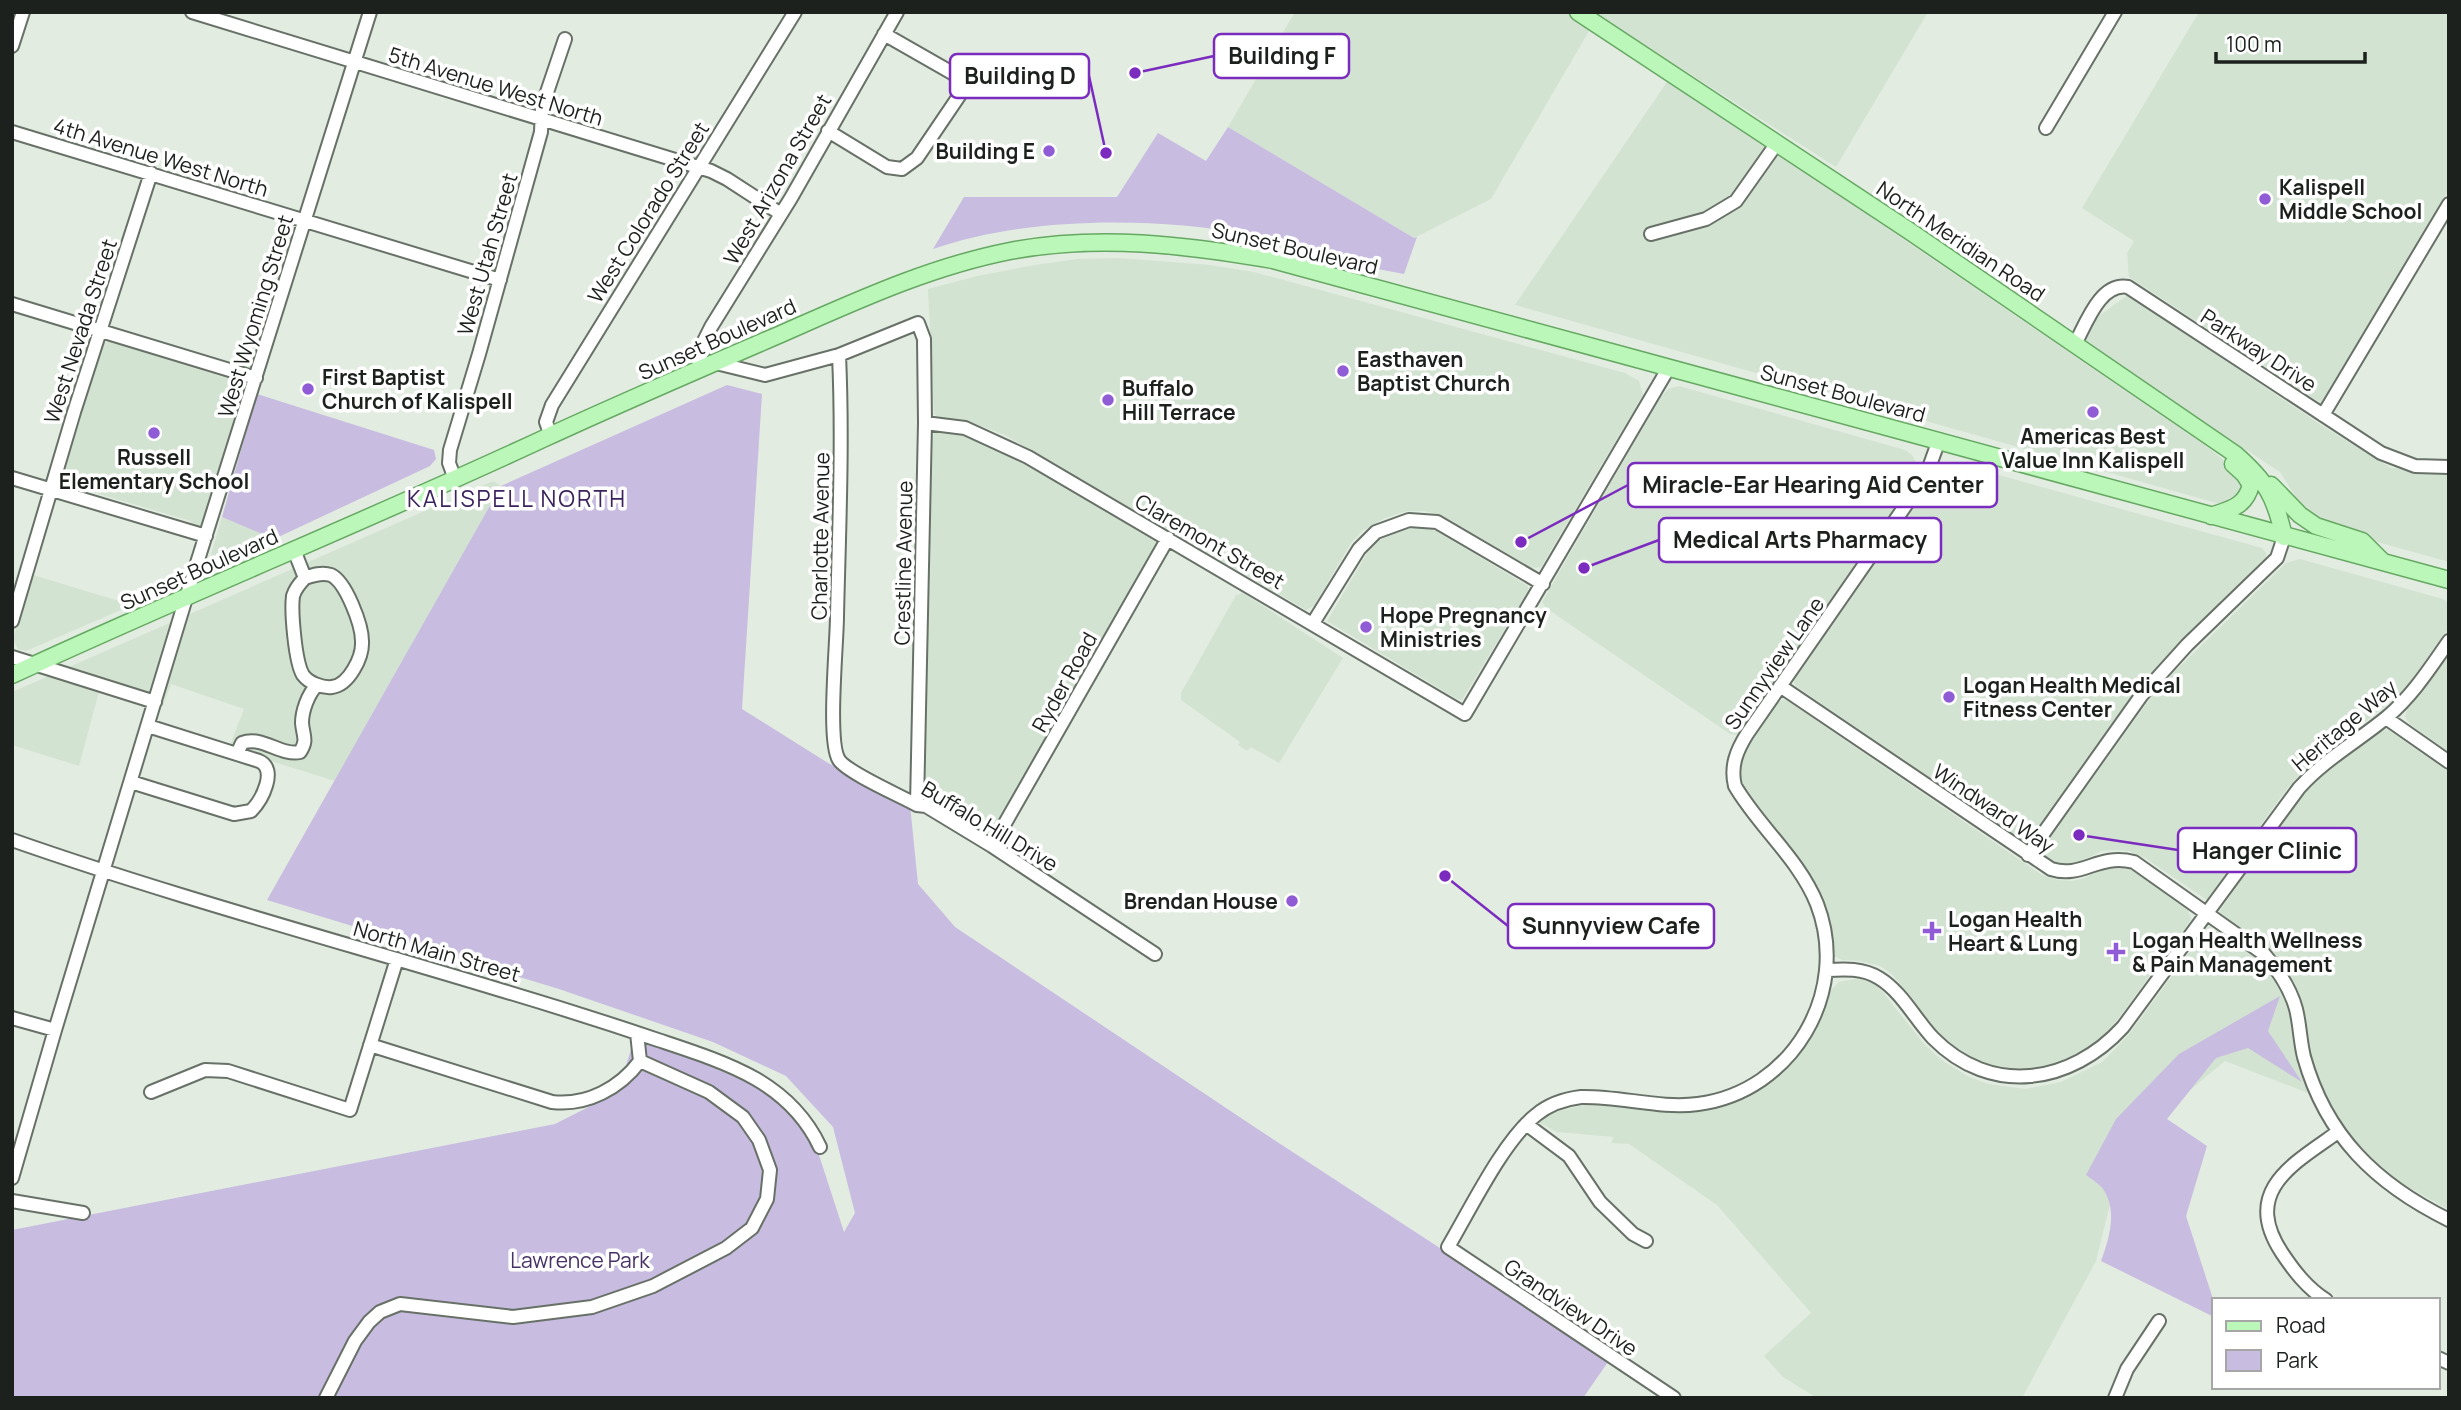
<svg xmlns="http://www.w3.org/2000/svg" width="2461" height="1410" viewBox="0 0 2461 1410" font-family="Manrope,sans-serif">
<rect width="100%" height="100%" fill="#e2ece1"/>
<path fill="#d3e3d2" d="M1295,12h274l23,14 -101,173 -77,39 -186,-111z
M1593,12h335l-92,155z
M2199,12h250v177l-128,214 -192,-126 -2,-24 7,-12 -52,-33z
M1669,79l540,369 32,27 1,19 -15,12 -712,-201z
M1119,258l91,7 44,7 371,101 14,8 4,14 -102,172 -9,1 -91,-53 -17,-4h-17l-22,7 -23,13 -11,12 -37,63 -8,4 -301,-175 -37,-14 -30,-4 -4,-3 -6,-125 49,-13 58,-11 42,-6z
M2128,295l196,132 67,41 58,2v92l-136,-38 -33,-52 -209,-136z
M108,341l137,43 1,5 -44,138 -10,-1 -1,-5 -113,-33 -4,2 -12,-5v-7l41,-134z
M1679,386l226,64 7,5 6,11 -1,11 -6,11 -174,247 -7,-1 -184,-126 -4,-6 118,-204 8,-9z
M935,431l28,5 34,13 162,92 -107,197 -61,99 -65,-39 -2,-3 5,-343z
M1955,463l307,85 4,5v7l-94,90 -36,41 -104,144 -7,5 -8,-2 -221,-152 -2,-3v-5l146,-207 7,-6z
M493,481l8,5 -166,295 -106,-33 15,-39 -73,-25 -8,22 -63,-18 -21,78 -67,-21v-53z
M222,517l52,22 -62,29 -4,-3z
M1421,527l15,4 92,55v5l-66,109 -5,-1 -130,-78 43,-73 18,-14 13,-4z
M2300,559l143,40 5,4 1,24 -44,63 -106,85 -13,15 -79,110 -62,-42 -16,-7 -17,-1 -10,1 -27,13 -10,1 -19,-7 -3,-6 1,-6 102,-142 26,-30 114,-111z
M33,575l96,29 1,2 -104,45 -8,-2 -5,-10z
M1243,593l100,65 -64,105 -28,-16 -4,4 -9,-6 2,-3 -59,-42v-7l55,-98z
M2449,654v98l-39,-28 -5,-7 3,-10 13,-14z
M1783,700l5,1 254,174 16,5 14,1 13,-3 17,-10 13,-2 12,2 10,5 51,37 3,9 -2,4 -86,116 -20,15 -21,9 -21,6 -22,1 -24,-4 -19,-6 -33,-21 -51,-65 -12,-8 -21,-5 -17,-1 -8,-4 -3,-27 -7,-28 -12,-25 -66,-86 -4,-9 -1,-15 4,-16 34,-48z
M2388,730l61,42v438l-58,-33 -25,-22 -21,-26 -29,-53 -6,-23 -8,-46 -8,-22 -12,-20 -15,-16 -48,-37 72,-104 25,-28 62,-49z
M2209,926l18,11 33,23 22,30 7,20 8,45 11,38 -83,-32 -100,83 -29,117 -74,137h-205l-34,-21 -19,-21 47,-43 -94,-108 -88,-61 -18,-1 3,-6 -57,-5 -19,-10 5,-7 62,-15 91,12 50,-17 46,-35 39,-70 8,-8 16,-3 16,2 10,9 44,55 18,16 26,16 20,7 36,5 36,-7 41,-20 15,-15 12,-13z"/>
<path fill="#c8bce0" d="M1228,127l186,111 3,-1 -13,37c-21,-4 -42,-8 -62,-13 -31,-8 -61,-21 -93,-27 -96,-17 -222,-18 -316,15l31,-52h153l41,-64 48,28z
M727,385l35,9 -20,315 86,54 82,42 8,79 37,43 301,201 354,231 -27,39h-1571v-168l543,-106 63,-32 17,-56 23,8 108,46 30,28 21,31 27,83 11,-19 -22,-86 -47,-51 -73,-34 -154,-53 -292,-89 234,-414z
M257,394l177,56 2,9 -6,7 -156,73 -52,-22z
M2280,996l-12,35 34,51 -54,-34 -32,10 -49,61 40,27 -21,70 28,86v15l-113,-56c8,-22 17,-50 2,-72 -3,-5 -12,-10 -17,-14l30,-56 63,-65z"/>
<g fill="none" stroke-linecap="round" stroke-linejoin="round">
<defs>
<path id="minor" d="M192,12l519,159 16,8 54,35
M12,46l11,-34
M2046,128l69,-116
M828,131l59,36 15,2 15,-11 42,-62 3,-10 -8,-12 -70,-40
M12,132l488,148
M1651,234l55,-15 30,-18 41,-58
M12,304l244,74
M2075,344c11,-20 25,-62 53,-57l253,166 34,13 34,1
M839,355c4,87 0,174 -2,261 0,27 -10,126 2,144 9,13 62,36 78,45l9,1 66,40 163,108
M712,362l53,13 74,-20 79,-32 6,16 1,84 -8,382
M698,369l6,-28 7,-14 80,-129 106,-186
M2323,415l126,-211
M925,423l40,5 63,29 437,257 203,-345
M551,436l-5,-14 6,-17 243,-393
M12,478l194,58
M455,479l-6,-16 1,-13 29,-96 62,-222 1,-25 23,-68
M294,550l11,28c-5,5 -10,11 -12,18 -2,15 2,66 10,79 6,8 19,13 29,12 17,-2 31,-30 30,-46 0,-16 -16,-59 -31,-66 -9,-3 -18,0 -26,3
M12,621l62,-209 77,-239
M1313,623l46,-74 17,-17 33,-12 28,2 106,62
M12,657l143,45
M1780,686l271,183c32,10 46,-16 83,-7l130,92c14,16 26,33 32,55 4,16 4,32 8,48 22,79 72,127 145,163
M2386,718l63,44
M237,754l5,-11c20,-8 38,13 58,9 8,-12 3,-16 2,-29 0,-12 6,-29 15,-38
M131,782l103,32 17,-3c11,-11 27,-42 8,-50l-111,-35
M12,840c160,56 323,100 485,149 54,16 108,33 161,51 33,11 68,22 98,39 29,17 50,38 64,68
M992,846l176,-308
M2028,855l113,-159 46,-51 90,-87 7,-21
M1827,970c18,-1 36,-2 52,8 23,14 36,41 54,60 58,59 138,46 190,-11l176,-239c26,-29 59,-47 88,-71 26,-22 43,-49 62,-76
M12,1018l43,12
M370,1045l182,57c35,4 68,-14 88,-41l-3,-28
M151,1092l54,-22 23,1 122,39 47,-151
M1526,1124l43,32 31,46 33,32 13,7
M12,1178l43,-148 131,-432 184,-586
M12,1201l71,12
M2326,1300c-19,-12 -32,-29 -44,-47 -41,-62 11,-89 56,-121
M2438,1358l11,5
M326,1398l29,-57 14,-19 11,-10 20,-8 113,13 79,-10 61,-21 73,-38 26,-20 15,-29 3,-29 -11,-30 -16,-23 -34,-25 -69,-31
M1674,1398l-226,-151c22,-37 55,-106 88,-132 13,-11 29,-16 45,-18 39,-1 79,12 117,7 94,-12 153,-112 119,-200 -18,-45 -58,-77 -82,-118 -5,-20 2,-36 12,-52l179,-258 13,-36
M2115,1398l12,-29 32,-48"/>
<path id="major" d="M1578,12l330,218 327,224c31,27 40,42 49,83
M2271,485l29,30 16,11 46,15 20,20
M2211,516c20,-7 34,-9 40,-31l-7,-11 -11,-10
M12,675c177,-82 357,-155 533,-237 78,-36 157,-70 236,-104 75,-33 148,-67 229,-83 88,-17 176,-6 263,9l1176,320"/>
</defs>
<use href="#minor" stroke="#687167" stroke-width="16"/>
<use href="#major" stroke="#66a863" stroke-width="19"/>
<use href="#minor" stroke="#fff" stroke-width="12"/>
<use href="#major" stroke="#bbf7b8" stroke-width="16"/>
</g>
<g fill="#8f5cd5" stroke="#fff" stroke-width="2.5">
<circle cx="1049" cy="151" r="7"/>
<circle cx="2265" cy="199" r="7"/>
<circle cx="1343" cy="371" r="7"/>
<circle cx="308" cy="389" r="7"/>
<circle cx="1108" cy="400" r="7"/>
<circle cx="2093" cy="412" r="7"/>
<circle cx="154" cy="433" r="7"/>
<circle cx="1366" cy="627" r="7"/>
<circle cx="1949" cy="697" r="7"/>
<circle cx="1292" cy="901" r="7"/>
<path d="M1928.5 920.5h7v7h7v7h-7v7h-7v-7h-7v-7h7z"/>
<path d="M2112.5 941.5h7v7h7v7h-7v7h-7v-7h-7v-7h7z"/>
</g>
<g text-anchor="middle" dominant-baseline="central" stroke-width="7" stroke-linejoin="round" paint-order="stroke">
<g font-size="21" fill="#1d211d" stroke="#fff">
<text transform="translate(496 86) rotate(17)">5th Avenue West North</text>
<text transform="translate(161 157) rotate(17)">4th Avenue West North</text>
<text transform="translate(777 179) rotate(-60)">West Arizona Street</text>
<text transform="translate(648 212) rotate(-58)">West Colorado Street</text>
<text transform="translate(1961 241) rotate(34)">North Meridian Road</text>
<text transform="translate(1295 248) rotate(13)">Sunset Boulevard</text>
<text transform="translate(487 254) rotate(-74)">West Utah Street</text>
<text transform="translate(255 316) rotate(-73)">West Wyoming Street</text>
<text transform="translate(80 331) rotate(-72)">West Nevada Street</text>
<text transform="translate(717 339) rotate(-24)">Sunset Boulevard</text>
<text transform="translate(2259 350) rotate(33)">Parkway Drive</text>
<text transform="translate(1843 393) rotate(15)">Sunset Boulevard</text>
<text transform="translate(820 536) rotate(-89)">Charlotte Avenue</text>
<text transform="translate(1210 541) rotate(30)">Claremont Street</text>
<text transform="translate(903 563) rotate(-89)">Crestline Avenue</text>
<text transform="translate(199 569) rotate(-24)">Sunset Boulevard</text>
<text transform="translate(1774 663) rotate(-55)">Sunnyview Lane</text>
<text transform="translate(1064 682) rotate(-61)">Ryder Road</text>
<text transform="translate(2344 725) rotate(-40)">Heritage Way</text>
<text transform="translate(1994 808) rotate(34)">Windward Way</text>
<text transform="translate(990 826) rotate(31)">Buffalo Hill Drive</text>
<text transform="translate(437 951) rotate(16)">North Main Street</text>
<text transform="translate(1571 1307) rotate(34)">Grandview Drive</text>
</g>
<g font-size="21" font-weight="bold" fill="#1d211d" stroke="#fff" text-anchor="start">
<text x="1035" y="151" text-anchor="end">Building E</text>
<text x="2279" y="187">Kalispell<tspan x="2279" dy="24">Middle School</tspan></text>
<text x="1357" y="359">Easthaven<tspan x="1357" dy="24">Baptist Church</tspan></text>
<text x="322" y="377">First Baptist<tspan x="322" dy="24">Church of Kalispell</tspan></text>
<text x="1122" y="388">Buffalo<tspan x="1122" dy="24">Hill Terrace</tspan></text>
<text x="2093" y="436" text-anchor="middle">Americas Best<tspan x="2093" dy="24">Value Inn Kalispell</tspan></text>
<text x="154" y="457" text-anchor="middle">Russell<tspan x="154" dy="24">Elementary School</tspan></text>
<text x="1380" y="615">Hope Pregnancy<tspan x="1380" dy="24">Ministries</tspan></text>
<text x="1963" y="685">Logan Health Medical<tspan x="1963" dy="24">Fitness Center</tspan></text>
<text x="1278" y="901" text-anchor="end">Brendan House</text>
<text x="1948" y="919">Logan Health<tspan x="1948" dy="24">Heart &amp; Lung</tspan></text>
<text x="2132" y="940">Logan Health Wellness<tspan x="2132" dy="24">&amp; Pain Management</tspan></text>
</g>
<g font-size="21" fill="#473267" stroke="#fff">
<text x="580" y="1260">Lawrence Park</text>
</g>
<g font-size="23" letter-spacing="2" fill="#3c235d" stroke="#fff">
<text x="517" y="498">KALISPELL NORTH</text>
</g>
</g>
<path fill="none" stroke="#7b2cbf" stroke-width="2.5" d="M1135 73L1214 56M1106 153L1089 76M1521 542L1628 485M1584 568L1659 540M2079 835L2178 850M1445 876L1508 926"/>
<g fill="#7b2cbf" stroke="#fff" stroke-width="2.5">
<circle cx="1135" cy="73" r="7"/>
<circle cx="1106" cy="153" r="7"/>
<circle cx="1521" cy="542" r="7"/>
<circle cx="1584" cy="568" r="7"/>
<circle cx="2079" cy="835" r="7"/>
<circle cx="1445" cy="876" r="7"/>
</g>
<g fill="#fff" stroke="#7b2cbf" stroke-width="2.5">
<rect x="1214" y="34" width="135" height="44" rx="7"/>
<rect x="950" y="54" width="139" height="44" rx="7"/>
<rect x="1628" y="463" width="369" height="44" rx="7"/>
<rect x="1659" y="518" width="282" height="44" rx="7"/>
<rect x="2178" y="828" width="178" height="44" rx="7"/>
<rect x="1508" y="904" width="206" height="44" rx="7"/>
</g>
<g font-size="23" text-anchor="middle" font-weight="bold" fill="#1d211d">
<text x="1282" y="64">Building F</text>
<text x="1020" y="84">Building D</text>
<text x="1813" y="493">Miracle-Ear Hearing Aid Center</text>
<text x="1800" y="548">Medical Arts Pharmacy</text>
<text x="2267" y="859">Hanger Clinic</text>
<text x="1611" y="934">Sunnyview Cafe</text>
</g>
<rect width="2461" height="1410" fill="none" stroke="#1d211d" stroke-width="28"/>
<rect x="2212" y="1298" width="228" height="91" fill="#ffffff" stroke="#a5a6a5" stroke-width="2"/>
<rect x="2226" y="1321" width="35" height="10" fill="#bbf7b8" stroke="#a5a6a5" stroke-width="2"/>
<text x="2276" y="1333" font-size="21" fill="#1d211d">Road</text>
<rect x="2226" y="1350" width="35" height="21" fill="#c8bce0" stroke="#a5a6a5" stroke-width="2"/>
<text x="2276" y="1368" font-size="21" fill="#1d211d">Park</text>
<path d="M2216 52v10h149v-10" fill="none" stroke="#1d211d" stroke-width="3.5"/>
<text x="2226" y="52" font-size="21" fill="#1d211d" stroke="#ffffff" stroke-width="5" paint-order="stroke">100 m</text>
</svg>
